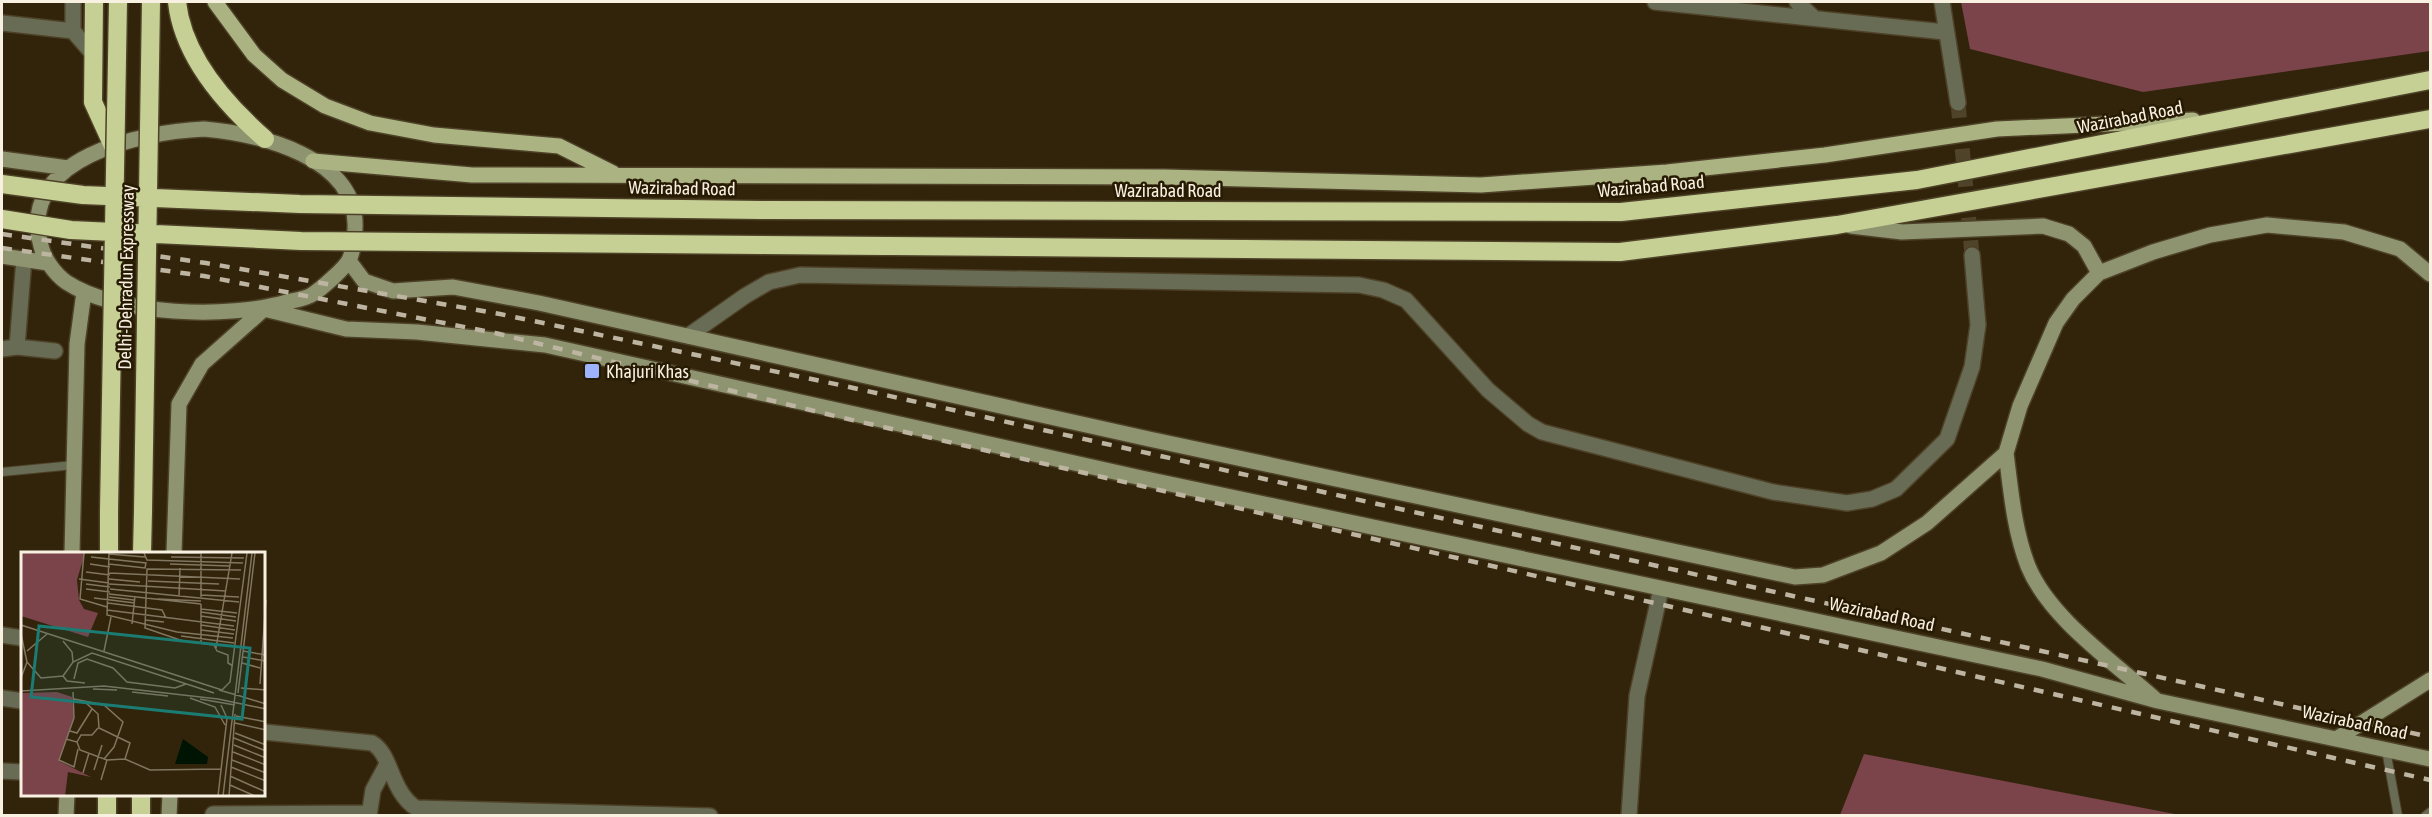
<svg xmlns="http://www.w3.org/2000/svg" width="2432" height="817" viewBox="0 0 2432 817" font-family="'Asap Condensed',sans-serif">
<rect width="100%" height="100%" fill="#31240a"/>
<path fill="#7b434a" d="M1961,2h469v49l-287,41 -173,-43z
M1864,754l316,61h-340z"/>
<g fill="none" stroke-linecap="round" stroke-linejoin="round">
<path stroke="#4f432a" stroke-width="15" stroke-dasharray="15 8" stroke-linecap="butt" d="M1958,103l14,152"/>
<defs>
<path id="lane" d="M2,472l72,-7
M2386,750l12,66
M2425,816l5,-4"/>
<path id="street" d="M73,2v29l20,23
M1655,2l290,30
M1797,2l16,15
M1942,2l16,101
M2,23l71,8
M688,336l57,-40 24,-14 31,-7 559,10 24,5 23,10 82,90 40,34 14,8 231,60 74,11 25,-4 24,-10 51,-50 25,-72 6,-42 -6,-70
M17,347l7,-88
M2,349l15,-2 38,4
M2,635l20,3
M2,698l20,3
M264,732l108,11c20,11 18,48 44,65l294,8
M2,771l20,1
M213,814l156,-1
M369,816l4,-26 14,-26
M1629,816l8,-120 24,-107"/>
<path id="secondary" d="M204,129c55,5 155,28 151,100 -1,10 -1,22 -6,31 -4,8 -28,29 -36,34 -7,5 -18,6 -26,8 -58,17 -169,14 -221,-20 -11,-8 -22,-23 -25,-36 -25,-89 101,-114 163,-117z
M2,159l66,9
M1851,226l51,6 141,-6 26,8 15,12 15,27
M2,256l46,7
M349,261l15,20 29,10 60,-4 86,16 610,136 646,138 28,-2 58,-22 46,-30 79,-70 14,-47 36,-83 17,-24 26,-26 54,-21 57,-17 57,-10 77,7 56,17 30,25
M264,309l82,20 71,3 128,13 592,132 905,192 116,32 272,58
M2006,453c5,38 8,77 22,113 21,52 86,96 127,133
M72,553l5,-209 7,-52
M174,553l5,-149 23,-40 62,-55
M2336,739l94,-59
M66,816l1,-22
M169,816l1,-22"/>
<path id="primary" d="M215,2l39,53 28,25 43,26 45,17 64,12 125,11 54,27
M313,161l159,14 692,2 317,8 186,-13 158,-17 172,-26 196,-9"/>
<path id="highway" d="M94,2l-1,100 20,44
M177,2c6,55 48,102 88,137
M761,210l860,2 296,-32 513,-100
M761,245l859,7 217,-27 593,-106
M109,553v-42
M142,553l1,-42
M107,816v-22
M141,816v-22"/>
</defs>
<use href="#lane" stroke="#4d4128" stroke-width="10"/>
<use href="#street" stroke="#4d4128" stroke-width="18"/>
<use href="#secondary" stroke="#4d4128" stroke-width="18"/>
<use href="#primary" stroke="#4d4128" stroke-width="18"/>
<use href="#highway" stroke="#4d4128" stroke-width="21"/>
<use href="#lane" stroke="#696c55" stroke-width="8"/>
<use href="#street" stroke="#696c55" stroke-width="15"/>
<use href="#secondary" stroke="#8e946f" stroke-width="15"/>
<use href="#primary" stroke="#abb382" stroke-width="15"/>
<use href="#highway" stroke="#c6cf94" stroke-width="18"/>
<path stroke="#bdb4a1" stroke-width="4.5" stroke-dasharray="10 10" stroke-linecap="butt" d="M2,234l204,29 294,51 340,71 1590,352
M2,248l202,28 291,57 340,83 1595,364"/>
<defs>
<path id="highway-bridge" d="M2,184l81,11 217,9 461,6
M2,219l69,11 230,11 460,4
M109,511l9,-509
M143,511l8,-509"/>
</defs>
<use href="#highway-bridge" stroke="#4d4128" stroke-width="21" stroke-linecap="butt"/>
<use href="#highway-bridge" stroke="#c6cf94" stroke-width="18"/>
</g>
<rect fill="#9eb3fd" stroke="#271a02" stroke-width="2" x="584" y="363" width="16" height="16" rx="3"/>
<g text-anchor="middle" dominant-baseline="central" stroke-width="5" stroke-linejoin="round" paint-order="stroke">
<g font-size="18" fill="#f8f0e1" stroke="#271a02">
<text transform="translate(2130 117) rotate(-11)">Wazirabad Road</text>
<text transform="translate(1651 186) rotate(-5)">Wazirabad Road</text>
<text transform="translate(682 188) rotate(1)">Wazirabad Road</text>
<text x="1168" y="190">Wazirabad Road</text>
<text transform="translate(126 277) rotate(-89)">Delhi-Dehradun Expressway</text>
<text transform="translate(1882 614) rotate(12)">Wazirabad Road</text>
<text transform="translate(2355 722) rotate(12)">Wazirabad Road</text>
</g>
<g font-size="18" fill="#f8f0e1" stroke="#271a02" text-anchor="start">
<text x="606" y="371">Khajuri Khas</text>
</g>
</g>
<g transform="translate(21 552)">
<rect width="244" height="244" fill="#31240a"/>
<path d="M0,1h64l-8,27 2,20 5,9 14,4 -10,24 -67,-21zM36,140l15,5 2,21 -15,43 32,16 -23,-5 -3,24h-44v-103z" fill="#7b434a"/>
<path d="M162,187l25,18 -1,7h-32z" fill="#001404"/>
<path fill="none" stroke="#817660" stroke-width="1.5" d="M63,1l-4,46 27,8M88,1l-2,62 70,17 56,6M123,1l3,7 96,3M151,1h28M180,1v44M88,2l36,3M70,5l18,2M150,5l73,1M88,7l37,4 -1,5 -36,-4M69,12l20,3M149,12l60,2M65,20l24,3M88,21l131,6M58,27l30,4M88,27l31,3M127,29l71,3M65,32l24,3M88,32l117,7M65,37l24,3M89,37l129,13M88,42l92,10M180,43l38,2M88,45l25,3M158,45l1,-29M73,46l41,5M137,47l43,2M87,51l54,7 4,8M180,57l36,4M86,58l127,16M180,60l35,5M180,64l35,5M124,68l19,2M111,72l3,-28M0,73l201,65M180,73l34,5M180,78l33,4M0,82l6,28 -6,16M160,84l53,7M42,89l9,11 1,10M180,92v-40M195,96l16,-95M6,99l20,-17M83,99l7,-34M222,99l23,4M222,105l23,4M6,110l14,16 22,-2 4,5 18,2M221,111l18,5M212,114l-5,-3v-8l-11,-4 -3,-6 -31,-4 -38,-13 2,-59 94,1M42,124l10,-14 19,-9 122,40M53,127l4,-16 9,-4 26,9 14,14 48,6 11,-4M239,132l6,-84M220,136l25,2M72,137l24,1M198,138l21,6M201,138l8,-8 17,-129M0,139l83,-5 114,13 48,10M52,140l1,26 -15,42 15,7 4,-18M111,140l36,4M217,141l17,-140M219,144l26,8M169,146l25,9 10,18M53,147l30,6 19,17 -9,25 -10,12M179,147l35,6M65,151l12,11 1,14 31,15 -5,16M215,164l30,6M214,171l31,7M49,179l7,2 15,-24M214,181l31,12M213,186l32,13M45,187l11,3 3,8 27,10 18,-1 25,11 71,-1M56,190l4,-7h11l6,-7M213,193l32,13M212,200l33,13M211,208l34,13M210,215l35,14M73,218l8,-25M62,221l6,-20M209,224l36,16M80,228l6,-20M209,233l25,11M197,244l9,-78 -6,-13M202,244l29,-243M208,244l6,-82"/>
<path fill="#1b7c74" fill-opacity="0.15" stroke="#1b7c74" stroke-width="3" d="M18,74l211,22 -8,71 -211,-22z"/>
<rect width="244" height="244" fill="none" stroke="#f8f0e1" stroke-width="3"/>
</g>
<rect width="2432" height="817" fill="none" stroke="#f8f0e1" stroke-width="6"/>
</svg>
